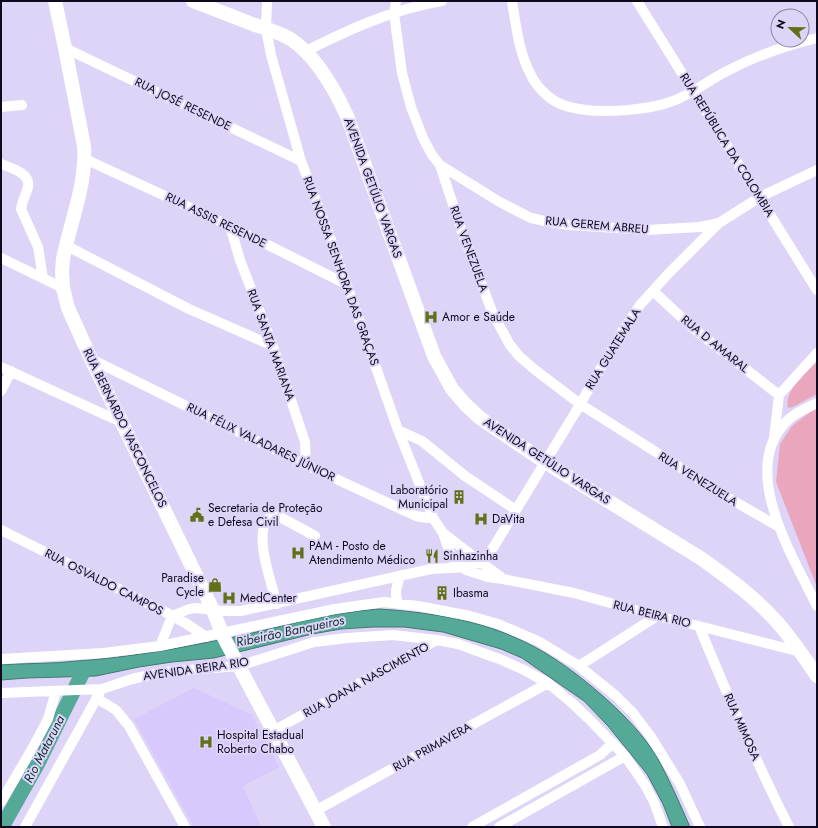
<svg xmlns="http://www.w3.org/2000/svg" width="818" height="828" viewBox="0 0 818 828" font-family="Jost,sans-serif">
<rect width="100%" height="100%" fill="#ded4f8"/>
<path fill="#d7c8fd" d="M194,688l58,27 27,52 -36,19 18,40 -2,1h-65l-60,-108z"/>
<path fill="#eaa6bc" d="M817,362v32l-24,13 -5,1c-4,-18 18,-35 29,-46z
M817,409v178l-41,-105 4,-38 12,-18 21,-16z"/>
<path fill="#54a997" stroke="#407972" d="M379,609c48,3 102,11 146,33 29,14 55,34 79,55 20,18 40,38 54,62 12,22 22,45 32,68h-18l-9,-23 -16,-30 -39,-48 -24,-25 -62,-43 -21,-9 -58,-17 -39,-5h-31l-32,2 -29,5 -98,24 -42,4 -33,5 -43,9 -69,2 -26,2v-15c25,-2 51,-1 76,-4 44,-3 88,-10 132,-19 57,-10 112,-29 170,-33z"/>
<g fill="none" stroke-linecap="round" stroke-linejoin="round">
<path stroke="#54a997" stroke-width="15" d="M2,827l36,-64 46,-93"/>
<path stroke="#fff" stroke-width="10" d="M267,1l-1,28 5,26 30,106 28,73 69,196 35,88 10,15 8,23 5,7 10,7 22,7 15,2 71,14 83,23 42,10 102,26
M396,1l-2,12 8,60 9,34 12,31 9,17 8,10 23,70 30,79 17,31 9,11 15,13 46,35 147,93 52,30
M512,1c4,25 7,53 20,76 7,13 20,25 34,29 28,9 80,5 107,-5 20,-7 37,-22 56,-31 27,-14 58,-25 88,-32
M637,1l180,289
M65,48l236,113
M304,52c44,-22 89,-43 138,-51
M1,107l21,-2
M85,159l145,67 116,58
M1,164c10,4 30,9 27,23 -2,8 -6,14 -7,22l17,38 5,31
M440,165l58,36 19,10 14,7 18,4 21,3 76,5 54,-3 19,-4
M230,226l10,34 33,86 32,96 1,23
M65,245l124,64 84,37
M1,258l62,30
M653,291l41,38 85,66
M91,359l215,106 110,51 11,2h6
M1,367l122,56
M1,391l10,-20
M817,403c-10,5 -21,9 -29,17 -51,48 5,137 29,186
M398,430l24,11 43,35 51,34
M774,438l5,-43 38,-42
M1,530l166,83 20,11 19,13
M443,533c20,15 38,30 58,44
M277,604c-5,-20 -26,-74 -6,-88l9,1 35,19
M399,604c-6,-10 -2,-19 2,-29
M699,626c28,68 57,136 90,201
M160,646l12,-30 17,-7 7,-1 27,3h18l190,-42 38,-2 10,-5 9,-6 87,-143 46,-80 19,-28 28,-31 51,-51 41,-26 57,-27
M1,659l102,-6 57,-7 175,-37 49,-7 34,4 52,10 28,8 40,17 41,25 37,30 17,17 18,24 29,47 20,43
M579,666l78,-50
M1,693l101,-4 30,-10 31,-7 76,-6 75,-24 33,-4 46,-3 44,5 21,4 44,16 22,10 24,13 24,20 17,16 36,37 20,29 9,17 9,25
M96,698l20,12 13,16 56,101
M273,731l164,-91
M1,802l31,-53 16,-30 8,-28
M315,811l233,-128
M25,827l74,-133
M472,827l128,-72 13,-12
M499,827l126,-71"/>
<path stroke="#fff" stroke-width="14" d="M55,1l10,47 19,98c3,37 -14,77 -21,113l-1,13 1,16 5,20 23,51 122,251 10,26 101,191
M193,1c21,8 41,16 62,24 12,4 26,8 37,15 25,17 43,50 55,76l87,240 18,33 14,16 14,13 65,44 157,97c26,19 53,38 75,63 15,17 27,35 40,54"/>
</g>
<defs>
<symbol id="hospital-bare" viewBox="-9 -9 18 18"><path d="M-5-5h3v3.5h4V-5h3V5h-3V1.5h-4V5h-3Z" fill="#63701a" stroke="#ded4f8" stroke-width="2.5" paint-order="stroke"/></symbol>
<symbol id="building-bare" viewBox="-9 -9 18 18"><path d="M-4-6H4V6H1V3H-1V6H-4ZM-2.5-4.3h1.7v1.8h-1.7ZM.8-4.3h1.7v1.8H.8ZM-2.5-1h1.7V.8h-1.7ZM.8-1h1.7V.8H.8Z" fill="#63701a" stroke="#ded4f8" stroke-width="2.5" paint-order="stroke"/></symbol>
<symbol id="civic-bare" viewBox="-9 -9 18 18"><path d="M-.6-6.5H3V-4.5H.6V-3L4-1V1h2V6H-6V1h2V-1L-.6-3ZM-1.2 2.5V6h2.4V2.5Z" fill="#63701a" stroke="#ded4f8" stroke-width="2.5" paint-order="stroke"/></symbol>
<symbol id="restaurant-bare" viewBox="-9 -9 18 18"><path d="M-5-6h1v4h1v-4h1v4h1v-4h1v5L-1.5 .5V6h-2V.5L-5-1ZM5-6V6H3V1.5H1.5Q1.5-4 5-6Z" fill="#63701a" stroke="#ded4f8" stroke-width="2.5" paint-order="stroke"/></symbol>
<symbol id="shop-bare" viewBox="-9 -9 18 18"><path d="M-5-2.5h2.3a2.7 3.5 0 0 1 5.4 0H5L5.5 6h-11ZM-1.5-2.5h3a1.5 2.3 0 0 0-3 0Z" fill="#63701a" stroke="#ded4f8" stroke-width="2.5" paint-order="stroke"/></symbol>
</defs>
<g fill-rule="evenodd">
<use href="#hospital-bare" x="421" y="307" width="20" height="20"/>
<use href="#building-bare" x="449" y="487" width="20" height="20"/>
<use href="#civic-bare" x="187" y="505" width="20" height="20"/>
<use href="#hospital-bare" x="471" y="509" width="20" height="20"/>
<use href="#hospital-bare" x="288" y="543" width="20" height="20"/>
<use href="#restaurant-bare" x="422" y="546" width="20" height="20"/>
<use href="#shop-bare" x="205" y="575" width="20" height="20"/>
<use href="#building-bare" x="432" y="583" width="20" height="20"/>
<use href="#hospital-bare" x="219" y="588" width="20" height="20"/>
<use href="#hospital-bare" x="196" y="732" width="20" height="20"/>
</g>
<g text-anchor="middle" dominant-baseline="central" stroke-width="4" stroke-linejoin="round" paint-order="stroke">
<g font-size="12" fill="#10091d" stroke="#ded4f8">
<text transform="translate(183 104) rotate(26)">RUA JOSÉ RESENDE</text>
<text transform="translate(727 145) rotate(58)">RUA REPÚBLICA DA COLOMBIA</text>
<text transform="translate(373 188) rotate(70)">AVENIDA GETÚLIO VARGAS</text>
<text transform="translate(216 220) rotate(26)">RUA ASSIS RESENDE</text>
<text transform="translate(597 225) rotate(5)">RUA GEREM ABREU</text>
<text transform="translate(469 249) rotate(70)">RUA VENEZUELA</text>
<text transform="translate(341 271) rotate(70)">RUA NOSSA SENHORA DAS GRAÇAS</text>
<text transform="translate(715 344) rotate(39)">RUA D AMARAL</text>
<text transform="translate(271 345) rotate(70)">RUA SANTA MARIANA</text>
<text transform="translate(613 349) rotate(-58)">RUA GUATEMALA</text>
<text transform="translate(125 428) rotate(64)">RUA BERNARDO VASCONCELOS</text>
<text transform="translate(261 442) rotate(26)">RUA FÉLIX VALADARES JÚNIOR</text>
<text transform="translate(547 461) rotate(33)">AVENIDA GETÚLIO VARGAS</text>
<text transform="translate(698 479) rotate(32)">RUA VENEZUELA</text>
<text transform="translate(104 582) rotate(27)">RUA OSVALDO CAMPOS</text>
<text transform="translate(652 614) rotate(14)">RUA BEIRA RIO</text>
<text transform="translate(196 669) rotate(-8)">AVENIDA BEIRA RIO</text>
<text transform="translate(366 680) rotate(-29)">RUA JOANA NASCIMENTO</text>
<text transform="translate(742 727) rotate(66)">RUA MIMOSA</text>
<text transform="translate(432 747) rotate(-29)">RUA PRIMAVERA</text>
</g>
<g font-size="12" fill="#10091d" stroke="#ded4f8" text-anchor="start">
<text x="442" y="317">Amor e Saúde</text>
<text x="448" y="490" text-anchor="end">Laboratório<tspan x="448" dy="14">Municipal</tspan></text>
<text x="208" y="508">Secretaria de Proteção<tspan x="208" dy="14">e Defesa Civil</tspan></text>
<text x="492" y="519">DaVita</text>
<text x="309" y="546">PAM - Posto de<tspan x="309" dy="14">Atendimento Médico</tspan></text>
<text x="443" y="556">Sinhazinha</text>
<text x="204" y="578" text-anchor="end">Paradise<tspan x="204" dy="14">Cycle</tspan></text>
<text x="453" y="593">Ibasma</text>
<text x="240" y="598">MedCenter</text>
<text x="217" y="735">Hospital Estadual<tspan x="217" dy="14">Roberto Chabo</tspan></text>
</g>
<g font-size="13" font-style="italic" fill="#073129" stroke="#ded4f8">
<text transform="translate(290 631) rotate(-12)">Ribeirão Banqueiros</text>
<text transform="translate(44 749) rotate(-63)">Rio Mataruna</text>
</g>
</g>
<rect width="818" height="828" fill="none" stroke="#10091d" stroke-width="4"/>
<g transform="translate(790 28) rotate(292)"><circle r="19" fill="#ded4f8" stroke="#8c83a0"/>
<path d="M0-3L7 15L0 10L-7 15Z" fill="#63701a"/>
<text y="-6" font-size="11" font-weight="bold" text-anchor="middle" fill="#10091d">N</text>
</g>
</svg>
